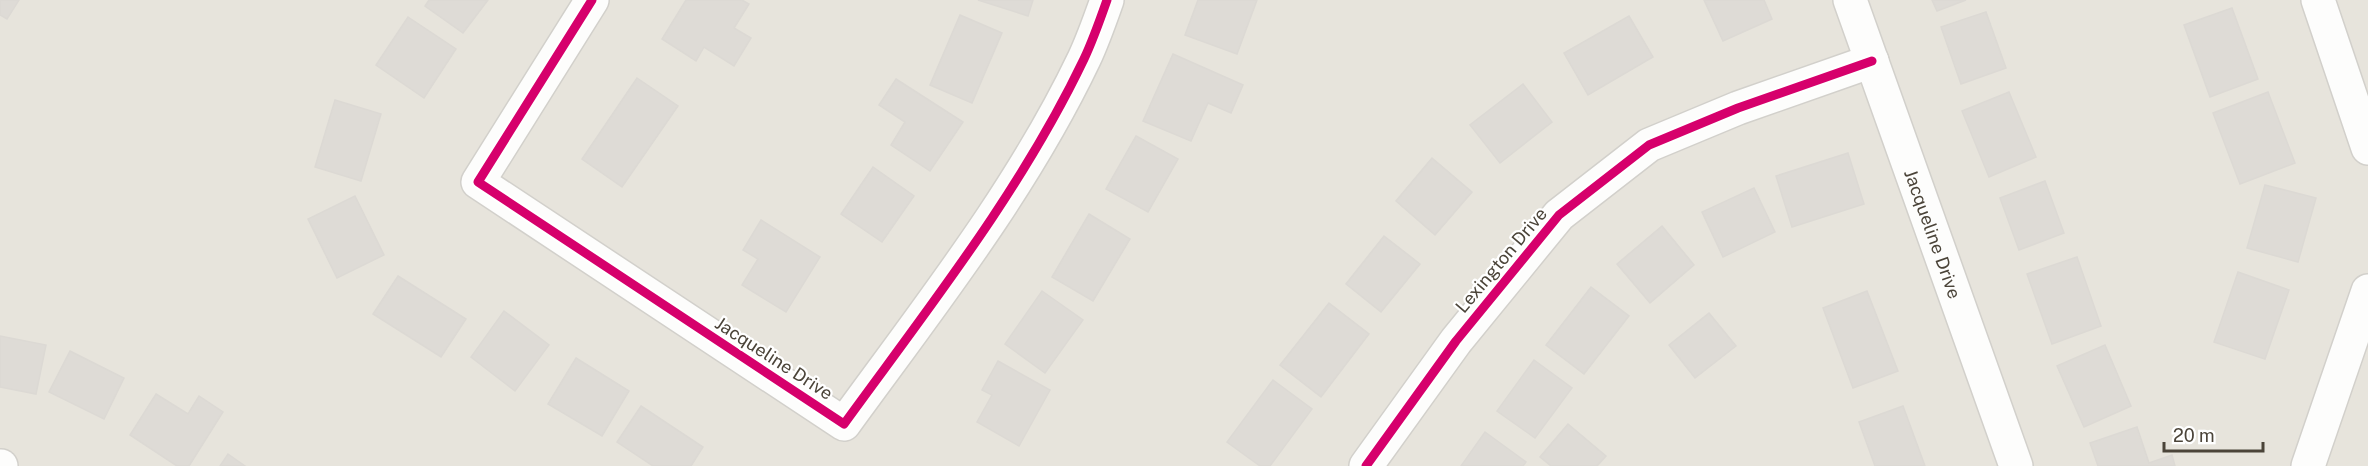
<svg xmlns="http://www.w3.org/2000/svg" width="2368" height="466" viewBox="0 0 2368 466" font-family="'Public Sans',sans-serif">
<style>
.residential{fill:#e7e4dc}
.building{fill:#dedbd6;stroke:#dcd9d4;stroke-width:1.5}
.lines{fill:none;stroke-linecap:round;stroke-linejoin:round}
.minor-casing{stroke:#d2d0cb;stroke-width:36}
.minor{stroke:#fdfdfc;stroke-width:33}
.cycleway-casing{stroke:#fff;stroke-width:13}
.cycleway{stroke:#d6006c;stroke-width:9}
.labels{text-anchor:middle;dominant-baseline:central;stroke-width:4.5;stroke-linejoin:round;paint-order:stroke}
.street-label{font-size:18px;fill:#4b4439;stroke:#fff}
</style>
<rect width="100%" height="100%" fill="#f4f2ee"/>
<rect class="residential" x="0" y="0" width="2368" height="466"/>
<g class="building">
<path d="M 0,0 L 19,0 L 7,19 L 0,15 Z"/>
<path d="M 429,0 L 488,0 L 463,33 L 425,6 Z"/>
<path d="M 686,0 L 742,0 L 749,4 L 734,28 L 751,38 L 734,66 L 704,47 L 696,61 L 662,39 Z"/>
<path d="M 978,0 L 1033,0 L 1028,16 Z"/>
<path d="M 1198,0 L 1257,0 L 1237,54 L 1185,35 Z"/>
<path d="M 1704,0 L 1764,0 L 1772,19 L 1723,41 Z"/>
<path d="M 1932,0 L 1966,0 L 1937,11 Z"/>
<path d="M 2232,8 L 2258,79 L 2210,97 L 2184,25 Z"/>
<path d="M 1986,12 L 2006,68 L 1961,84 L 1941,27 Z"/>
<path d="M 960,15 L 1002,33 L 972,103 L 930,85 Z"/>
<path d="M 1629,16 L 1653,57 L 1588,95 L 1564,53 Z"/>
<path d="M 408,17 L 456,49 L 424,98 L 376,65 Z"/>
<path d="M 1173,54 L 1243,85 L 1231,113 L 1208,103 L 1191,141 L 1143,121 Z"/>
<path d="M 637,78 L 678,106 L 622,187 L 582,159 Z"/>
<path d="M 896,79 L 963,122 L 930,171 L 891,145 L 905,122 L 879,105 Z"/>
<path d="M 1523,84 L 1552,122 L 1500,163 L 1470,125 Z"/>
<path d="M 2009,92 L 2036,157 L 1989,177 L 1962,111 Z"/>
<path d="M 2268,92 L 2295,163 L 2240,184 L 2213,113 Z"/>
<path d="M 335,100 L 381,114 L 361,181 L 315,167 Z"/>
<path d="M 1136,136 L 1178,159 L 1148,212 L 1106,189 Z"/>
<path d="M 1848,153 L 1864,204 L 1792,227 L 1776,176 Z"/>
<path d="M 1432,158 L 1472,192 L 1435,235 L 1396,201 Z"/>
<path d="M 873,167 L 914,196 L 882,242 L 841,214 Z"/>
<path d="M 2045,181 L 2064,233 L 2019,250 L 2000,198 Z"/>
<path d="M 2265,185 L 2316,198 L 2298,262 L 2247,248 Z"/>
<path d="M 1754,188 L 1775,232 L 1723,257 L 1702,212 Z"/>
<path d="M 355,196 L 384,255 L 337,278 L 308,219 Z"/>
<path d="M 1089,214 L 1130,239 L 1093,301 L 1052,277 Z"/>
<path d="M 761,220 L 820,257 L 786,312 L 742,285 L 758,259 L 743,250 Z"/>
<path d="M 1662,226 L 1694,265 L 1650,303 L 1617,264 Z"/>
<path d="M 1384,236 L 1420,264 L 1381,312 L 1346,284 Z"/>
<path d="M 2077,257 L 2101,326 L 2052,344 L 2027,274 Z"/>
<path d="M 2238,272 L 2289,290 L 2265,359 L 2214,342 Z"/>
<path d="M 398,276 L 466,319 L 441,357 L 373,314 Z"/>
<path d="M 1591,287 L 1629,316 L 1584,374 L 1546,345 Z"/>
<path d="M 1042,291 L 1083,320 L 1045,373 L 1005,344 Z"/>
<path d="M 1867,291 L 1898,371 L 1853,388 L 1823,308 Z"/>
<path d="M 1329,303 L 1369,334 L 1321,397 L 1280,365 Z"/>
<path d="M 504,311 L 549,345 L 515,391 L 471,357 Z"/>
<path d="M 1709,313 L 1736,346 L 1695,378 L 1669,345 Z"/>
<path d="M 0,336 L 46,345 L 36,394 L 0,387 Z"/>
<path d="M 2105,345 L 2131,406 L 2084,427 L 2057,366 Z"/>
<path d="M 70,351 L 124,378 L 104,419 L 49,392 Z"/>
<path d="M 576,358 L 629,391 L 602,436 L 548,404 Z"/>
<path d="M 1534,360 L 1572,388 L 1535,438 L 1497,411 Z"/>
<path d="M 998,361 L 1050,390 L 1019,446 L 977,422 L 992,395 L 982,390 Z"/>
<path d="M 1273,380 L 1312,409 L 1270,466 L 1260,466 L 1227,442 Z"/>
<path d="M 156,394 L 188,414 L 199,396 L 223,412 L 189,466 L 177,466 L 130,435 Z"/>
<path d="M 641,406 L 703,447 L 691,466 L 653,466 L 617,442 Z"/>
<path d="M 1903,406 L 1925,466 L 1875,466 L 1859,422 Z"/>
<path d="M 1568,424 L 1606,456 L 1597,466 L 1551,466 L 1540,457 Z"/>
<path d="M 2137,427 L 2149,463 L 2172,455 L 2175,466 L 2098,466 L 2090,443 Z"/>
<path d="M 1485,432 L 1526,462 L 1523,466 L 1461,466 Z"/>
<path d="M 228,454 L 245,466 L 220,466 Z"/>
</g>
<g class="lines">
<defs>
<g id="minor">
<path d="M 592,0 L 478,182 L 844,424 C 929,307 1021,191 1084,59 C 1093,40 1100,20 1107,0"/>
<path id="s1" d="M 1850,0 L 2016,466"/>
<path d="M 2318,0 L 2368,148"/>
<path d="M 0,466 L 1,466"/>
<path d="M 1366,466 L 1456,341 L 1559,215 L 1649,145 L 1738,108 L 1872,61"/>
<path d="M 2308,466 L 2368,291"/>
</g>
</defs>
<use href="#minor" class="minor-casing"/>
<use href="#minor" class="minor"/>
<defs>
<g id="cycleway">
<path d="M 592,0 L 478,182 L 844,424 C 929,307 1021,191 1084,59 C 1093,40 1100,20 1107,0"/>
<path d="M 1366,466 L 1456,341 L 1559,215 L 1649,145 L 1738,108 L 1872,61"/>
</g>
</defs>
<use href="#cycleway" class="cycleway-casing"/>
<use href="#cycleway" class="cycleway"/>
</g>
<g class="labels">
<g class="street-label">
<text stroke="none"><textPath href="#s1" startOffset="248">Jacqueline Drive</textPath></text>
<text transform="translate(1501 260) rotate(-50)">Lexington Drive</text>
<text transform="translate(774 358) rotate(33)">Jacqueline Drive</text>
</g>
</g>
<path d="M2164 442v9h99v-9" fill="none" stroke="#4b4439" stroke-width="3"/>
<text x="2173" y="442" font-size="18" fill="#4b4439" stroke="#ffffff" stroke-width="4.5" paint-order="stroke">20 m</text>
</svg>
